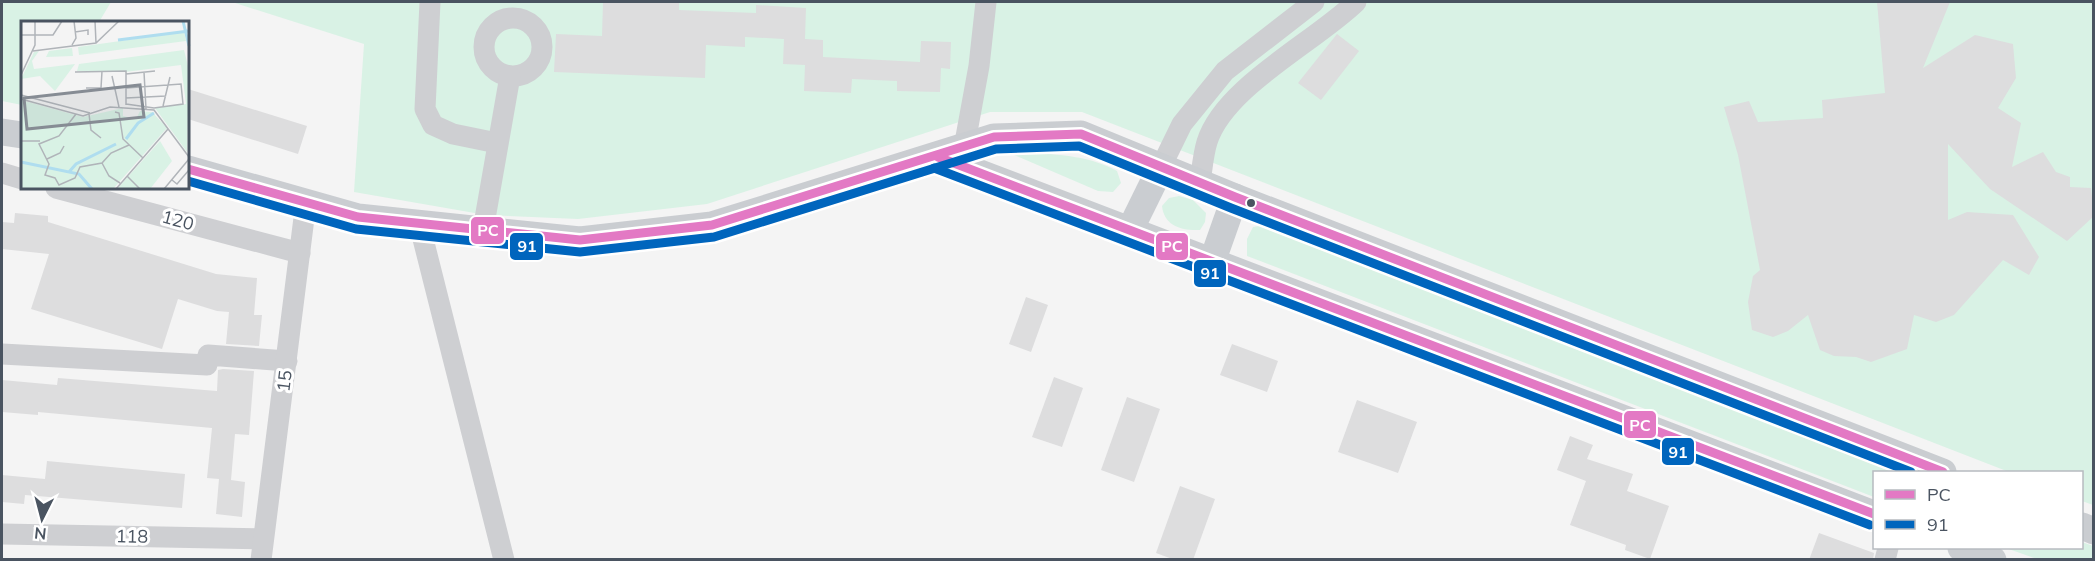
<svg xmlns="http://www.w3.org/2000/svg" width="2095" height="561" viewBox="0 0 2095 561" font-family="Mulish,sans-serif">
<style>
.green{fill:#d9f2e5}
.building{fill:#ddddde}
.lines{fill:none;stroke-linecap:round;stroke-linejoin:round}
.minor{stroke:#cecfd2;stroke-width:21}
.major{stroke:#cacdd1;stroke-width:27}
.bus-1-casing{stroke:#fff;stroke-width:14}
.bus-2-casing{stroke:#fff;stroke-width:14}
.bus-1{stroke:#e379c4;stroke-width:9}
.bus-2{stroke:#0065bd;stroke-width:9}
.bus-dot{fill:#4a5461;stroke:#fff;stroke-width:2}
.labels{text-anchor:middle;dominant-baseline:central;stroke-width:6;stroke-linejoin:round;paint-order:stroke}
.street-label{font-size:18px;fill:#4a5461;stroke:#fff}
.inset-river{fill:none;stroke:#afddef;stroke-width:3}
.inset-road{fill:none;stroke:#b0b4b9;stroke-width:1.5}
.view{fill:#868c94;fill-opacity:0.15;stroke:#868c94;stroke-width:3}
.inset-edge{fill:none;stroke:#4a5461;stroke-width:3}
.line-badge{stroke:#fff;stroke-width:2}
.badge-label{font-size:16px;text-anchor:middle;font-weight:bold;fill:#fff}
</style>
<rect width="100%" height="100%" fill="#f4f4f4"/>
<g class="green">
<path d="M 2,2 L 111,2 L 99,22 L 22,22 L 22,105 L 2,101 Z"/>
<path d="M 232,2 L 2093,2 L 2093,505 L 2082,501 L 2082,472 L 2009,472 L 1082,112 L 990,112 L 707,204 L 578,219 L 486,215 L 354,192 L 364,44 Z"/>
<path d="M 1032,153 C 1062,155 1090,156 1117,171 L 1121,183 L 1113,192 L 1098,191 L 1014,155 Z"/>
<path d="M 1179,196 L 1193,200 L 1206,213 L 1205,222 L 1200,230 C 1182,231 1164,226 1162,206 L 1169,198 Z"/>
<path d="M 1271,224 L 1904,472 L 1874,472 L 1874,497 L 1247,256 L 1247,239 L 1253,227 Z"/>
<path d="M 2082,542 L 2093,546 L 2093,559 L 2037,559 L 2006,548 L 2082,548 Z"/>
</g>
<g class="building">
<path d="M 603,2 L 679,2 L 679,10 L 756,13 L 756,5 L 806,8 L 805,39 L 823,40 L 823,57 L 920,62 L 921,41 L 951,42 L 950,69 L 941,68 L 940,92 L 897,91 L 897,81 L 852,79 L 851,93 L 804,91 L 805,65 L 783,64 L 784,39 L 745,37 L 745,47 L 706,45 L 705,78 L 554,72 L 556,34 L 602,36 Z"/>
<path d="M 1877,2 L 1950,2 L 1923,68 L 1975,35 L 2013,44 L 2016,78 L 1998,108 L 2021,123 L 2012,167 L 2043,152 L 2056,172 L 2070,177 L 2070,187 L 2091,188 L 2094,216 L 2067,241 L 1990,189 L 1948,144 L 1948,220 L 1967,212 L 2013,215 L 2039,257 L 2029,275 L 2003,260 L 1954,315 L 1936,322 L 1914,315 L 1907,349 L 1871,362 L 1856,357 L 1834,356 L 1820,350 L 1808,315 L 1788,331 L 1773,337 L 1752,330 L 1748,302 L 1753,276 L 1760,270 L 1738,155 L 1724,107 L 1749,101 L 1758,122 L 1823,118 L 1822,100 L 1885,93 Z"/>
<path d="M 1337,34 L 1359,51 L 1321,100 L 1298,83 Z"/>
<path d="M 188,89 L 307,126 L 298,154 L 188,119 Z"/>
<path d="M 15,213 L 48,216 L 48,222 L 216,274 L 257,278 L 254,315 L 262,315 L 259,346 L 226,344 L 229,312 L 217,311 L 178,299 L 162,349 L 31,309 L 49,254 L 2,249 L 2,222 L 14,223 Z"/>
<path d="M 1026,297 L 1048,305 L 1031,352 L 1009,344 Z"/>
<path d="M 1232,344 L 1278,361 L 1267,392 L 1220,375 Z"/>
<path d="M 223,369 L 254,371 L 249,435 L 235,434 L 231,480 L 245,482 L 242,517 L 216,514 L 219,479 L 207,478 L 212,428 L 38,412 L 38,415 L 2,412 L 2,380 L 57,385 L 58,378 L 217,391 L 218,370 Z"/>
<path d="M 1054,377 L 1083,388 L 1062,447 L 1032,437 Z"/>
<path d="M 1127,397 L 1160,409 L 1134,482 L 1101,470 Z"/>
<path d="M 1357,400 L 1417,422 L 1398,473 L 1338,452 Z"/>
<path d="M 1570,436 L 1593,445 L 1587,459 L 1633,474 L 1627,491 L 1669,506 L 1650,559 L 1625,550 L 1626,545 L 1570,525 L 1586,481 L 1557,470 Z"/>
<path d="M 47,461 L 185,474 L 182,508 L 25,495 L 24,504 L 2,502 L 2,475 L 45,479 Z"/>
<path d="M 1180,486 L 1215,499 L 1193,560 L 1175,560 L 1156,553 Z"/>
<path d="M 1819,533 L 1874,553 L 1873,560 L 1809,560 Z"/>
</g>
<g class="lines">
<g class="minor">
<path d="M 430,2 L 425,109 L 433,125 L 453,134 L 497,143"/>
<circle cx="513" cy="47" r="29"/>
<path d="M 964,148 L 979,66 L 986,2"/>
<path d="M 1161,167 L 1182,124 L 1225,71 L 1314,2"/>
<path d="M 2,173 L 22,179"/>
<path d="M 1200,183 C 1202,170 1203,155 1207,142 C 1224,87 1315,42 1356,2"/>
<path d="M 56,188 L 300,253"/>
<path d="M 419,223 L 504,560"/>
<path d="M 483,230 L 510,76"/>
<path d="M 2,354 L 207,365 L 208,355 L 287,361"/>
<path d="M 2,534 L 263,539"/>
<path d="M 261,560 L 306,202"/>
<path d="M 1885,560 L 1888,548"/>
</g>
<g class="major">
<path d="M 2,132 L 22,135"/>
<path d="M 938,157 L 1874,514"/>
<path d="M 188,169 L 358,217 L 580,240 L 712,225 L 994,137 L 1081,134 L 1235,197 L 1943,472"/>
<path d="M 1130,230 L 1161,167"/>
<path d="M 1212,262 L 1235,197"/>
<path d="M 2082,526 L 2094,531"/>
<path d="M 1961,548 L 1993,560"/>
</g>
<defs>
<g id="bus-1">
<path d="M 938,157 L 1874,514"/>
<path d="M 188,169 L 358,217 L 580,240 L 712,225 L 994,137 L 1081,134 L 1235,197 L 1943,472"/>
</g>
<g id="bus-2">
<path d="M 934,168 L 1870,525"/>
<path d="M 188,181 L 356,229 L 580,252 L 714,237 L 996,149 L 1079,146 L 1231,208 L 1911,472"/>
</g>
</defs>
<use href="#bus-1" class="bus-1-casing"/>
<use href="#bus-2" class="bus-2-casing"/>
<use href="#bus-1" class="bus-1"/>
<use href="#bus-2" class="bus-2"/>
</g>
<circle class="bus-dot" cx="1251" cy="203" r="5"/>
<g class="labels">
<g class="street-label">
<text transform="translate(178 220) rotate(15)">120</text>
<text transform="translate(284 381) rotate(-83)">15</text>
<text transform="translate(132 536) rotate(1)">118</text>
</g>
</g>
<g transform="translate(21 21)">
<rect width="168" height="168" fill="#f4f4f4"/>
<path d="M 163,11 L 165,20 L 58,34 L 57,26 ZM 51,27 L 52,35 L 25,36 L 28,30 ZM 163,29 L 168,49 L 166,131 L 134,87 L 165,83 L 160,44 L 104,51 L 56,50 L 58,43 ZM 18,30 L 11,40 L 13,48 L 54,43 L 34,70 L 19,55 L 0,58 L 13,31 ZM 0,79 L 62,96 L 102,87 L 102,95 L 115,98 L 119,90 L 131,91 L 146,107 L 92,168 L 0,168 ZM 139,120 L 151,140 L 129,168 L 96,168 Z" fill="#d9f2e5"/>
<path class="inset-river" d="M 162,0 L 168,25M 97,19 L 168,10M 105,118 L 117,102 L 133,92M 0,141 L 58,153 L 71,168M 48,151 L 55,143 L 95,123"/>
<path class="inset-road" d="M 74,0 L 75,22M 54,11 L 67,9 L 67,14M 0,14 L 32,14 L 41,0M 51,24 L 55,17 L 53,0M 12,30 L 75,22 L 98,0M 54,51 L 105,50 L 105,84M 123,51 L 125,88M 105,53 L 134,50M 0,54 L 14,24 L 14,0M 91,55 L 98,86M 65,67 L 80,67 L 81,50M 0,74 L 69,92M 105,77 L 145,75M 0,78 L 62,95 L 89,86 L 133,89 L 168,136M 105,83 L 133,87 L 162,83 L 160,63 L 105,67M 142,85 L 149,56M 94,91 L 98,92 L 102,118 L 122,137M 55,93 L 38,115 L 18,123 L 28,143 L 24,154 L 34,157 L 38,164 L 54,157 L 59,146 L 81,142 L 90,132 L 108,124M 68,93 L 70,109 L 80,117M 0,120 L 19,120M 26,138 L 39,132 L 43,125M 81,142 L 88,155 L 99,162M 106,155 L 119,168M 151,159 L 156,163 L 168,149M 95,168 L 147,108M 143,168 L 168,138"/>
<path class="view" d="M 119,64 L 123,96 L 6,108 L 3,77 Z"/>
<rect width="168" height="168" class="inset-edge"/>
</g>
<g class="line-badge">
<rect x="470" y="216" width="35" height="29" rx="6" fill="#e379c4"/>
<rect x="1155" y="232" width="34" height="29" rx="6" fill="#e379c4"/>
<rect x="509" y="232" width="35" height="29" rx="6" fill="#0065bd"/>
<rect x="1193" y="259" width="34" height="29" rx="6" fill="#0065bd"/>
<rect x="1623" y="410" width="34" height="29" rx="6" fill="#e379c4"/>
<rect x="1661" y="437" width="34" height="29" rx="6" fill="#0065bd"/>
</g>
<g class="badge-label">
<text x="488" y="236">PC</text>
<text x="1172" y="252">PC</text>
<text x="527" y="252">91</text>
<text x="1210" y="279">91</text>
<text x="1640" y="431">PC</text>
<text x="1678" y="458">91</text>
</g>
<rect width="2095" height="561" fill="none" stroke="#4a5461" stroke-width="6"/>
<rect x="1873" y="471" width="210" height="78" fill="#ffffff" stroke="#b7bbc0" stroke-width="1.5"/>
<rect x="1885" y="490" width="30" height="9" fill="#e379c4" stroke="#b7bbc0" stroke-width="1.5"/>
<text x="1927" y="501" font-size="18" fill="#4a5461">PC</text>
<rect x="1885" y="520" width="30" height="9" fill="#0065bd" stroke="#b7bbc0" stroke-width="1.5"/>
<text x="1927" y="531" font-size="18" fill="#4a5461">91</text>
<g transform="translate(42 519) rotate(186)" stroke="#ffffff" stroke-width="4.5" paint-order="stroke">
<path d="M0-4.5L10 22L0 15L-10 22Z" fill="#4a5461"/>
<text y="-9" font-size="16" font-weight="bold" text-anchor="middle" fill="#4a5461">N</text>
</g>
</svg>
